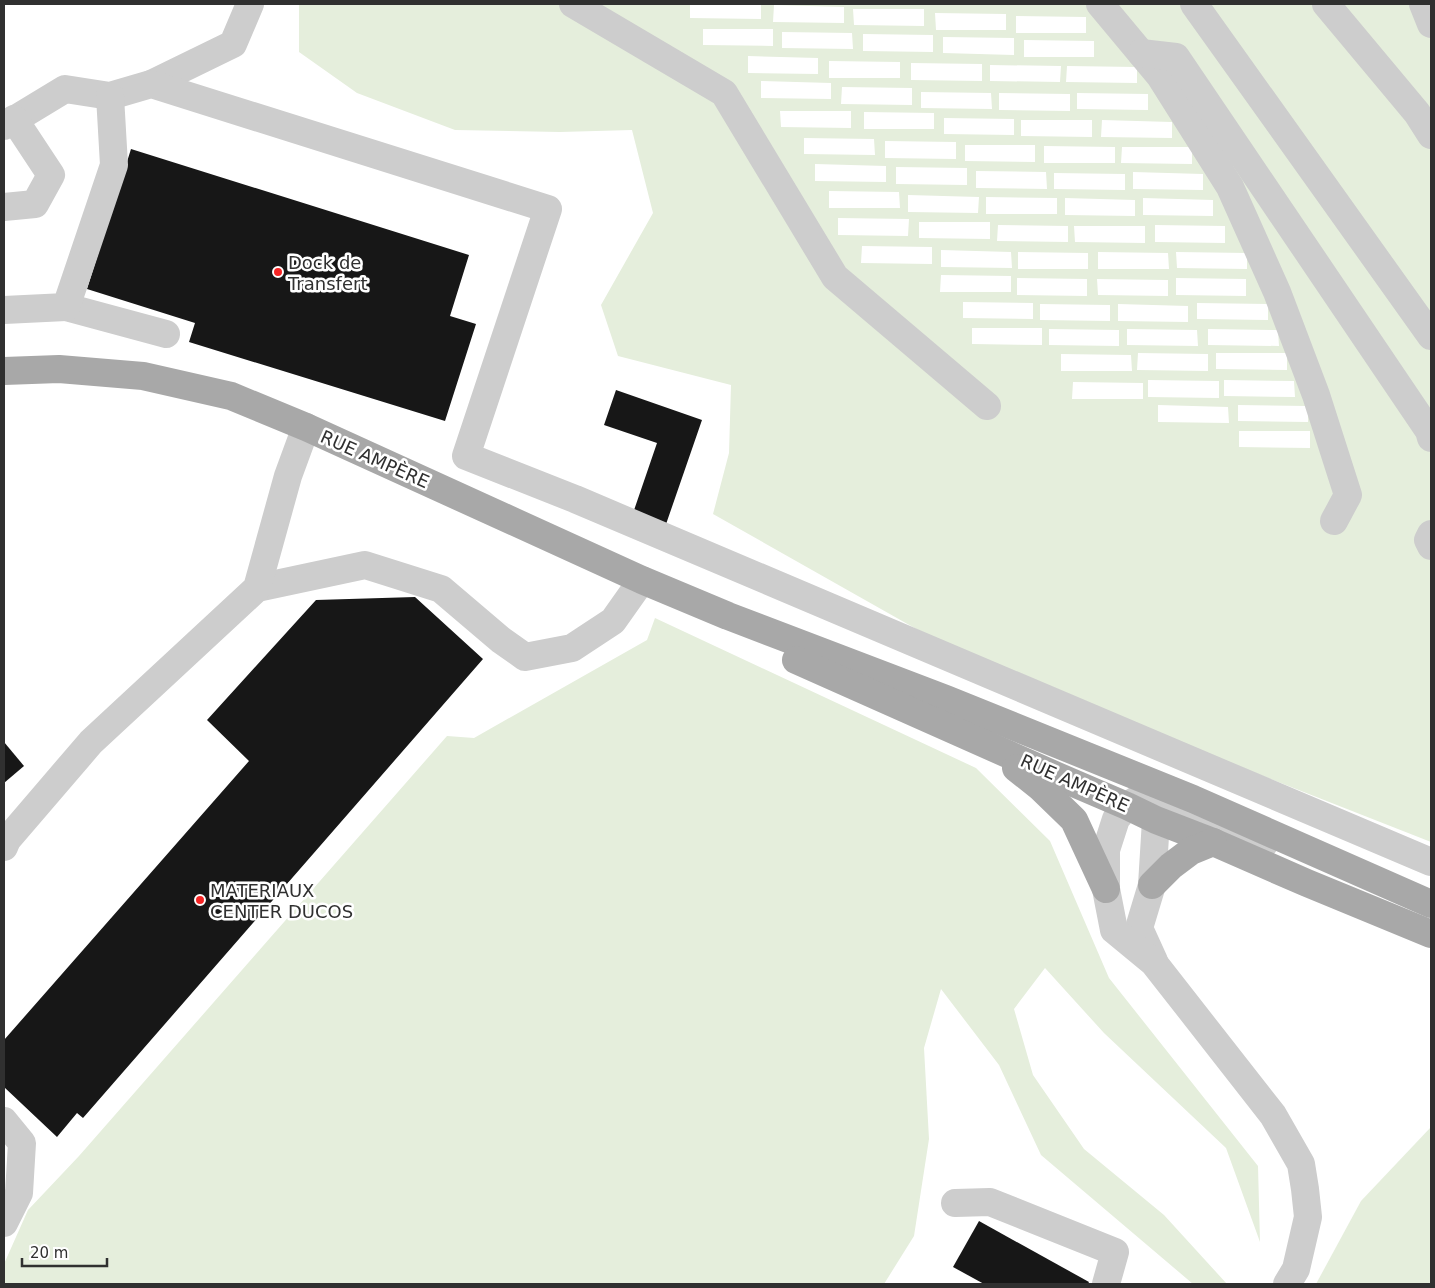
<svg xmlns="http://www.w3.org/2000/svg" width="1435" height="1288" viewBox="0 0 1435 1288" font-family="'DejaVu Sans',sans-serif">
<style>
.green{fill:#e5eedc;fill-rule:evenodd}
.building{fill:#171717}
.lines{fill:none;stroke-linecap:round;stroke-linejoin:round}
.minor{stroke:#cdcdcd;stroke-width:28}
.major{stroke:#a8a8a8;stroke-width:28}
.poi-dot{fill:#f52424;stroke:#fff;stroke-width:2}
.labels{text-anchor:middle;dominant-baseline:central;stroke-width:5;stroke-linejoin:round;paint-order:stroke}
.poi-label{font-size:18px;fill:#303030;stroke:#fff;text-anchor:start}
.street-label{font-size:18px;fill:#303030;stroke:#fff}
</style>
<rect width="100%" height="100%" fill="#fff"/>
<g class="green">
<path d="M 299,4 L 690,4 L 690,18 L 761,19 L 761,4 L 1431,4 L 1431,842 L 980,665 L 713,514 L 729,453 L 731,385 L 618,356 L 601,305 L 653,213 L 632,130 L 560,132 L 455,130 L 357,93 L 299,52 ZM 774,5 L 844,7 L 844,23 L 773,22 ZM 853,9 L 924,9 L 924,26 L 854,25 ZM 935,13 L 1006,14 L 1006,30 L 936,30 ZM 1016,16 L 1086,17 L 1086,33 L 1016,33 ZM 703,29 L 773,29 L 773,46 L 703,45 ZM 782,32 L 852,33 L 853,49 L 782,48 ZM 863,34 L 933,35 L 933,52 L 863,51 ZM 943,37 L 1014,38 L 1014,55 L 943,53 ZM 1024,40 L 1094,41 L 1094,57 L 1024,57 ZM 748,56 L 818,58 L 818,74 L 748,73 ZM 829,61 L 900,62 L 900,78 L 829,78 ZM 911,63 L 982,64 L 982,81 L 911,80 ZM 990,65 L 1061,66 L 1060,82 L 990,81 ZM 1067,66 L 1137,67 L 1137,83 L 1066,82 ZM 761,81 L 831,83 L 831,99 L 761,98 ZM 842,87 L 912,88 L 912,105 L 841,104 ZM 921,92 L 991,93 L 992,109 L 921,108 ZM 999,93 L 1070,94 L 1070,111 L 999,110 ZM 1077,93 L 1148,94 L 1148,110 L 1077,109 ZM 780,111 L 851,111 L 851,128 L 781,127 ZM 864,112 L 934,113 L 934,129 L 864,129 ZM 944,118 L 1014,119 L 1014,135 L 944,134 ZM 1021,120 L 1092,120 L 1092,137 L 1021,136 ZM 1102,120 L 1172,122 L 1172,138 L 1101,137 ZM 804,138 L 874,139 L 875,155 L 804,154 ZM 885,141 L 956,142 L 956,159 L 885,158 ZM 965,145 L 1035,145 L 1035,162 L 965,161 ZM 1044,146 L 1115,147 L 1115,163 L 1044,163 ZM 1122,147 L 1192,147 L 1192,164 L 1121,163 ZM 815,164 L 886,166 L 886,182 L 815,181 ZM 896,167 L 967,168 L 967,185 L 896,184 ZM 976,171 L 1046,172 L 1047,189 L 976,188 ZM 1133,172 L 1203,174 L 1203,190 L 1133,189 ZM 1054,173 L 1125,174 L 1125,190 L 1054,189 ZM 829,191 L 899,192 L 900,208 L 829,208 ZM 908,195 L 979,197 L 978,213 L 908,212 ZM 986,197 L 1057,198 L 1057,214 L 986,214 ZM 1065,198 L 1135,200 L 1135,216 L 1065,215 ZM 1143,198 L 1213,200 L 1213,216 L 1143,215 ZM 838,218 L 909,219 L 908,236 L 838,235 ZM 919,222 L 990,222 L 990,239 L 919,238 ZM 998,225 L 1068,226 L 1068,242 L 997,241 ZM 1155,225 L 1225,226 L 1225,243 L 1155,242 ZM 1074,226 L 1145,226 L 1145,243 L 1075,242 ZM 862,246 L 932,247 L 932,264 L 861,263 ZM 941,250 L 1011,252 L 1012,268 L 941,267 ZM 1018,252 L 1088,253 L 1088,269 L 1018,269 ZM 1098,252 L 1168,253 L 1169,269 L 1098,269 ZM 1176,252 L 1247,253 L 1247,269 L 1177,268 ZM 941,275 L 1011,276 L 1011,292 L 940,292 ZM 1017,278 L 1087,279 L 1087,296 L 1017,295 ZM 1176,278 L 1246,279 L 1246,296 L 1176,295 ZM 1097,279 L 1168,280 L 1168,296 L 1098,295 ZM 963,302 L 1033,303 L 1033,319 L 963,318 ZM 1197,303 L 1268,304 L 1268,320 L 1197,319 ZM 1040,304 L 1110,305 L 1110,321 L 1040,320 ZM 1118,304 L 1188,306 L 1188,322 L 1118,321 ZM 972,328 L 1042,328 L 1042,345 L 972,344 ZM 1049,329 L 1119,330 L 1119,346 L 1049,345 ZM 1127,329 L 1197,330 L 1198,346 L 1127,345 ZM 1208,329 L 1278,330 L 1279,346 L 1208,345 ZM 1138,353 L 1208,354 L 1208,371 L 1137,370 ZM 1216,353 L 1287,353 L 1287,370 L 1216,369 ZM 1061,354 L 1131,355 L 1132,371 L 1061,371 ZM 1148,380 L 1219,381 L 1219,398 L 1148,397 ZM 1224,380 L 1294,381 L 1295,397 L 1224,396 ZM 1073,382 L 1143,383 L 1143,399 L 1072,399 ZM 1158,405 L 1228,407 L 1229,423 L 1158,422 ZM 1238,405 L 1308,406 L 1308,422 L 1238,421 ZM 1239,431 L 1310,431 L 1310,448 L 1239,447 Z"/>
<path d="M 655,618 L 976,768 L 1050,841 L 1109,978 L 1258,1166 L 1260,1242 L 1226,1148 L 1104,1033 L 1045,968 L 1014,1009 L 1033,1075 L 1084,1149 L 1164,1215 L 1227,1284 L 1193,1284 L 1041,1155 L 999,1065 L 941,989 L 924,1048 L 929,1139 L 914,1236 L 884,1284 L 4,1284 L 4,1264 L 28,1210 L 79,1156 L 447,736 L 474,738 L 647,640 Z"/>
<path d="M 1431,1127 L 1431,1284 L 1316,1284 L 1361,1201 Z"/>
</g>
<g class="building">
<path d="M 131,149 L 469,255 L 450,316 L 476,324 L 445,421 L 189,342 L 195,323 L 87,289 Z"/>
<path d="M 616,390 L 702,420 L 664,530 L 631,519 L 657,443 L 604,425 Z"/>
<path d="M 415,597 L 483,659 L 83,1118 L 77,1113 L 57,1137 L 4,1087 L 4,1040 L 249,761 L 207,720 L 316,600 Z"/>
<path d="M 4,742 L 24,766 L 4,783 Z"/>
<path d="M 979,1221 L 1089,1282 L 1088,1284 L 984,1284 L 953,1267 Z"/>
</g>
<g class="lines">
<g class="minor">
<path d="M 573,4 L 724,93 L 835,277 L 987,406"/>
<path d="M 1100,4 L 1160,76 L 1230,187 L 1277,292 L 1316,395 L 1348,495 L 1334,521"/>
<path d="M 1194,4 L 1431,336"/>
<path d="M 1326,4 L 1417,113 L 1431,135"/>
<path d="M 1423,4 L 1431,24"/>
<path d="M 1141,53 L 1176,57 L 1429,431 L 1431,438"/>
<path d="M 151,84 L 233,44 L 250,4"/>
<path d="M 4,126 L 65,89 L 110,96 L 151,84 L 548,209 L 466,456 L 575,499 L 1431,862"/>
<path d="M 4,207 L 35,204 L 51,175 L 14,119"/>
<path d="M 66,307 L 166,334"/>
<path d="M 4,310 L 66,307 L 114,165 L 110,96"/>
<path d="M 1431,534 L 1428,540 L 1431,546"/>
<path d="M 257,588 L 365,565 L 441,589 L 501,640 L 525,657 L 572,648 L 613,621 L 642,580"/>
<path d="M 1146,799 L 1152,807 L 1156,820 L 1152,885 L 1139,928 L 1154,961"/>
<path d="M 1264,844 L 1144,795 L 1127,806 L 1116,819 L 1106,850 L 1106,889 L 1114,930 L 1154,963 L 1273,1115 L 1301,1164 L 1305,1189 L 1308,1217 L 1296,1269 L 1287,1284"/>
<path d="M 4,847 L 7,840 L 91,742 L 257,588 L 288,476 L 306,427"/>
<path d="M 4,1121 L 22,1143 L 19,1193 L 4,1223"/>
<path d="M 955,1203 L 990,1202 L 1115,1252 L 1106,1284"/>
</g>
<g class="major">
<path d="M 4,371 L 59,369 L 143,376 L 231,396 L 306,427 L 642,580 L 728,616 L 946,699 L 1193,799 L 1431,904"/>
<path d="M 796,660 L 1057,776 L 1127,806 L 1156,820 L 1213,842 L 1307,883 L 1431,934"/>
<path d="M 1016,768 L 1040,787 L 1074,820 L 1106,889"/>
<path d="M 1152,885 L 1171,866 L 1191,851 L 1213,842"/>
</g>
</g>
<g class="poi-dot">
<circle cx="278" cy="272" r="5"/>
<circle cx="200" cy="900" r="5"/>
</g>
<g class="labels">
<g class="poi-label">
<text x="288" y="262">Dock de<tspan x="288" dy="21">Transfert</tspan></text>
<text x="210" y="890">MATERIAUX<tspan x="210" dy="21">CENTER DUCOS</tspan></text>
</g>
<g class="street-label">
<text transform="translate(375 459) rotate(24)">RUE AMPÈRE</text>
<text transform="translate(1075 783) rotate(24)">RUE AMPÈRE</text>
</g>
</g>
<rect width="1435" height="1288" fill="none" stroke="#303030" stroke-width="10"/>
<path d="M22 1258v8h85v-8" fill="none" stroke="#303030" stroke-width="2.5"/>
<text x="30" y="1258" font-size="15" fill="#303030" stroke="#ffffff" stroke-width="4" paint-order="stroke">20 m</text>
</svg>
